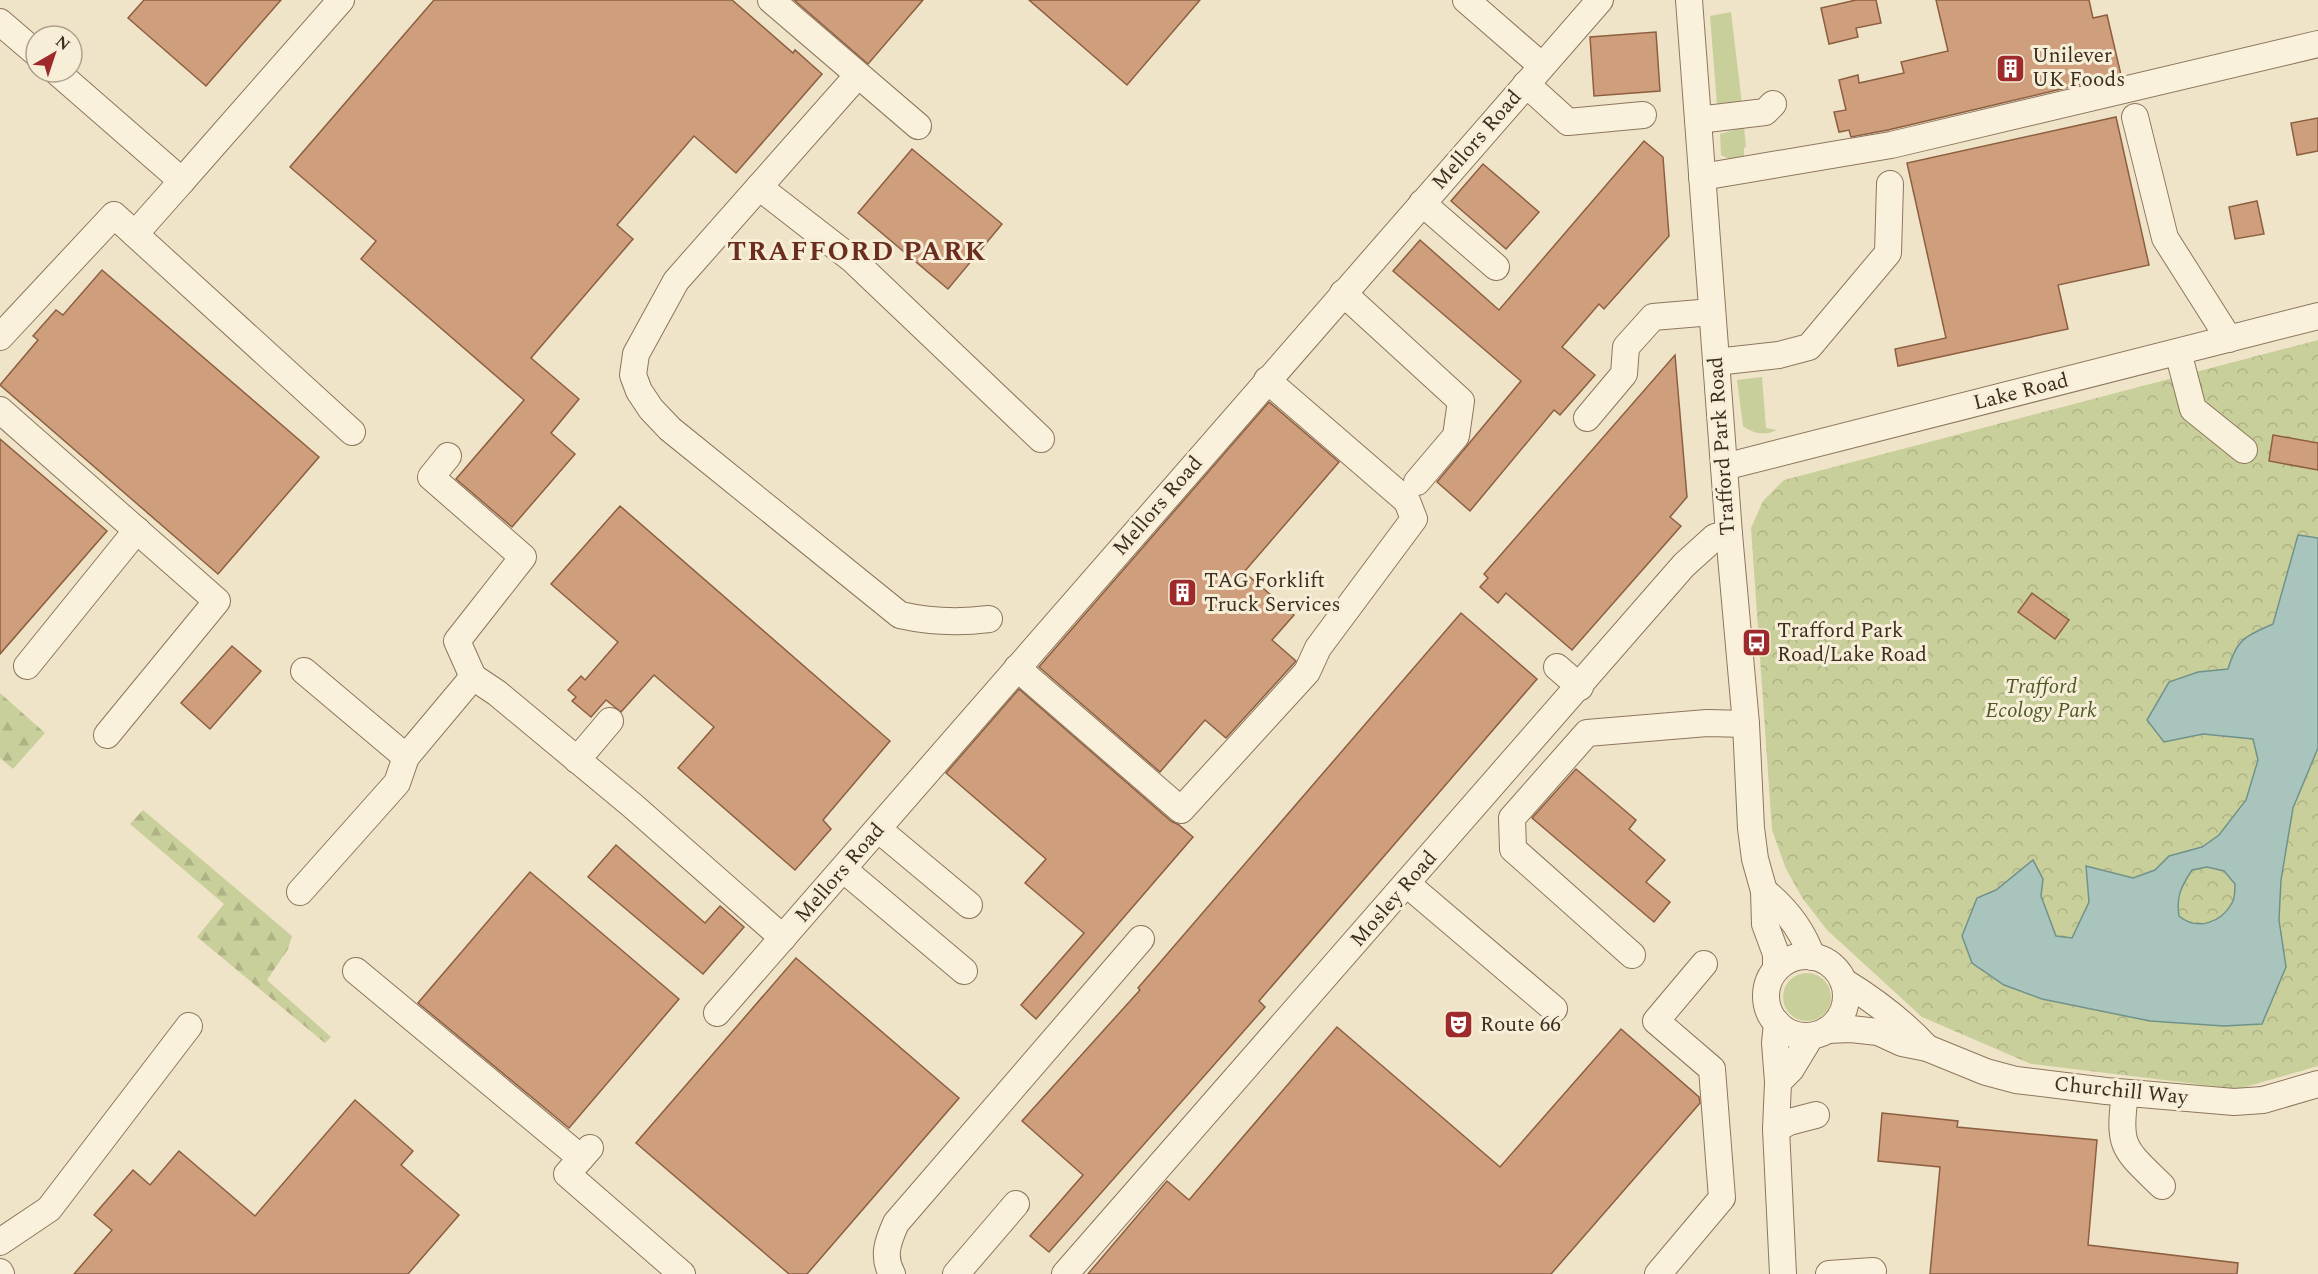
<svg xmlns="http://www.w3.org/2000/svg" width="2318" height="1274" viewBox="0 0 2318 1274" font-family="Spectral,serif">
<style>
.green{fill:#c9cf9b}
.forest{fill:url(#forest-firs)}
.park{fill:url(#park-crowns)}
.water{fill:#a9c4bc;stroke:#6f938a;stroke-width:1.5;fill-rule:evenodd}
.building{fill:#cf9f7d;stroke:#8d5f41;stroke-width:1.5}
.lines{fill:none;stroke-linecap:round;stroke-linejoin:round}
.minor-casing{stroke:#8d765c;stroke-width:28}
.minor{stroke:#faf1dc;stroke-width:26}
.labels{text-anchor:middle;dominant-baseline:central;stroke-width:6;stroke-linejoin:round;paint-order:stroke}
.poi-label{font-size:21px;fill:#3d2e20;stroke:#f7eed8;text-anchor:start}
.street-label{font-size:21px;fill:#3d2e20;stroke:#f7eed8}
.park-label{font-size:21px;font-style:italic;fill:#4d5a26;stroke:#f7eed8}
.district-label{font-size:27px;font-weight:bold;letter-spacing:1.5px;fill:#6b2e1e;stroke:#f7eed8}
</style>
<defs>
<pattern id="forest-firs" width="22" height="20" patternUnits="userSpaceOnUse" patternTransform="scale(1.5)"><rect width="22" height="20" fill="#c9cf9b"/><path d="M5 1l3.5 6h-7zM16 11l3.5 6h-7z" fill="#aeb285"/></pattern>
<pattern id="park-crowns" width="20" height="18" patternUnits="userSpaceOnUse" patternTransform="scale(1.5)"><rect width="20" height="18" fill="#c9cf9b"/><path d="M2 6a3 3 0 1 1 6 0M12 15a3 3 0 1 1 6 0" fill="none" stroke="#aeb285"/></pattern>
</defs>
<rect width="100%" height="100%" fill="#f0e4c8"/>
<g class="green">
<path d="M 1731,12 L 1742,104 L 1717,105 L 1710,16 Z"/>
<path d="M 1744,127 L 1746,147 L 1744,148 L 1744,162 L 1738,163 L 1721,155 L 1720,134 Z"/>
<path d="M 1762,377 L 1766,428 L 1777,430 C 1764,436 1754,434 1743,426 L 1737,380 Z"/>
<circle cx="1807" cy="997" r="24"/>
</g>
<g class="forest">
<path d="M 0,693 L 45,733 L 13,769 L 0,758 Z"/>
<path d="M 143,810 L 292,936 L 288,949 L 267,980 L 331,1037 L 325,1043 L 197,937 L 224,904 L 130,824 Z"/>
</g>
<path class="park" d="M 2318,340 L 2318,1066 L 2238,1089 L 2031,1064 L 1922,1017 L 1827,930 L 1803,899 L 1786,869 L 1772,830 L 1751,528 L 1763,501 L 1784,480 Z"/>
<path class="water" d="M 2298,535 L 2318,538 L 2318,748 L 2293,808 L 2281,880 L 2279,920 L 2286,967 L 2262,1024 L 2224,1026 L 2150,1021 L 2042,999 L 2004,985 L 1972,963 L 1962,936 L 1977,898 L 1996,890 L 2033,860 L 2043,879 L 2041,896 L 2056,936 L 2072,938 L 2089,902 L 2086,866 L 2133,878 L 2155,870 L 2169,856 L 2202,847 L 2219,835 L 2246,800 L 2258,760 L 2253,739 L 2203,734 L 2164,742 L 2147,720 L 2169,682 L 2198,672 L 2228,669 C 2237,638 2246,636 2273,624 ZM 2207,867 L 2224,871 L 2235,884 C 2235,890 2235,898 2232,903 C 2221,923 2197,931 2179,916 C 2176,896 2181,887 2192,870 Z"/>
<g class="building">
<path d="M 144,0 L 281,0 L 206,86 L 128,18 Z"/>
<path d="M 434,0 L 732,0 L 793,53 L 795,50 L 822,74 L 736,173 L 694,136 L 617,225 L 633,239 L 531,358 L 579,399 L 551,433 L 575,454 L 512,527 L 456,479 L 524,400 L 361,259 L 376,241 L 290,167 Z"/>
<path d="M 794,0 L 923,0 L 868,64 Z"/>
<path d="M 1029,0 L 1200,0 L 1127,85 Z"/>
<path d="M 1856,0 L 1876,0 L 1881,23 L 1856,28 L 1858,37 L 1829,44 L 1821,8 Z"/>
<path d="M 1936,0 L 2089,0 L 2093,18 L 2107,15 L 2121,75 L 1888,130 L 1851,137 L 1849,130 L 1839,132 L 1834,112 L 1846,110 L 1839,80 L 1858,75 L 1859,83 L 1904,73 L 1901,62 L 1948,51 Z"/>
<path d="M 1656,32 L 1660,91 L 1594,96 L 1590,37 Z"/>
<path d="M 2116,117 L 2149,265 L 2058,285 L 2068,329 L 1898,366 L 1895,349 L 1946,338 L 1907,163 Z"/>
<path d="M 2318,118 L 2318,151 L 2297,155 L 2291,123 Z"/>
<path d="M 1644,141 L 1663,157 L 1669,236 L 1604,309 L 1599,304 L 1562,347 L 1595,375 L 1560,415 L 1554,410 L 1470,511 L 1437,482 L 1521,381 L 1393,271 L 1420,240 L 1499,310 Z"/>
<path d="M 912,149 L 1002,224 L 948,289 L 858,213 Z"/>
<path d="M 1483,164 L 1539,212 L 1506,249 L 1451,201 Z"/>
<path d="M 2257,201 L 2264,234 L 2235,239 L 2229,207 Z"/>
<path d="M 102,270 L 319,457 L 218,574 L 0,385 L 38,340 L 33,336 L 56,310 L 63,315 Z"/>
<path d="M 1675,355 L 1687,497 L 1670,517 L 1681,526 L 1572,650 L 1506,593 L 1498,603 L 1480,587 L 1488,578 L 1484,574 Z"/>
<path d="M 1269,402 L 1339,462 L 1244,572 L 1294,615 L 1272,640 L 1296,661 L 1226,738 L 1205,720 L 1160,772 L 1039,667 Z"/>
<path d="M 2273,435 L 2318,443 L 2318,470 L 2269,461 Z"/>
<path d="M 0,439 L 107,531 L 0,654 Z"/>
<path d="M 620,506 L 890,741 L 823,820 L 831,829 L 795,870 L 678,768 L 714,727 L 654,675 L 621,712 L 606,700 L 591,717 L 572,701 L 576,697 L 568,690 L 581,676 L 585,680 L 618,642 L 551,584 Z"/>
<path d="M 2032,593 L 2069,620 L 2055,639 L 2018,612 Z"/>
<path d="M 1461,613 L 1537,679 L 1259,1001 L 1265,1007 L 1049,1252 L 1030,1236 L 1083,1175 L 1022,1121 L 1140,990 L 1138,988 Z"/>
<path d="M 232,646 L 261,671 L 210,729 L 181,703 Z"/>
<path d="M 1019,689 L 1171,821 L 1179,825 L 1193,837 L 1036,1019 L 1021,1005 L 1084,933 L 1025,883 L 1046,859 L 946,773 Z"/>
<path d="M 1576,769 L 1636,820 L 1629,829 L 1665,860 L 1646,882 L 1670,902 L 1654,922 L 1532,818 Z"/>
<path d="M 616,845 L 705,923 L 720,906 L 744,927 L 703,974 L 588,877 Z"/>
<path d="M 530,872 L 679,999 L 569,1128 L 418,1003 Z"/>
<path d="M 796,958 L 959,1098 L 807,1274 L 789,1274 L 636,1143 Z"/>
<path d="M 1337,1027 L 1500,1167 L 1621,1029 L 1699,1097 L 1700,1103 L 1551,1274 L 1088,1274 L 1167,1181 L 1189,1200 Z"/>
<path d="M 355,1100 L 413,1151 L 401,1165 L 459,1215 L 408,1274 L 74,1274 L 112,1230 L 94,1215 L 133,1170 L 150,1185 L 179,1151 L 255,1216 Z"/>
<path d="M 1882,1113 L 1958,1121 L 1957,1127 L 2097,1140 L 2088,1245 L 2238,1263 L 2237,1274 L 1930,1274 L 1940,1167 L 1878,1161 Z"/>
</g>
<g class="lines">
<defs>
<g id="minor">
<path d="M 771,0 L 918,126"/>
<path d="M 1466,0 L 1542,66"/>
<path d="M 1689,0 L 1729,534 L 1746,724 L 1751,828 L 1755,859 L 1764,891 L 1765,924 L 1776,954 L 1776,969"/>
<path d="M 0,22 L 36,53"/>
<path d="M 57,72 L 182,181 L 135,234"/>
<path d="M 858,75 L 676,281 L 636,354 L 633,375 L 639,391 L 651,409 L 670,429 L 900,615 C 931,622 958,623 989,619"/>
<path d="M 1526,84 L 1568,122 L 1643,115"/>
<path d="M 2135,117 L 2165,238 L 2229,339"/>
<path d="M 1698,120 L 1765,112 L 1773,104"/>
<path d="M 1702,177 L 1891,145 L 2318,44"/>
<path d="M 182,181 L 341,0"/>
<path d="M 759,187 L 853,260 L 1041,439"/>
<path d="M 1422,203 L 1496,267"/>
<path d="M 1343,293 L 1461,401 L 1456,436 L 1417,482"/>
<path d="M 0,337 L 114,215 L 352,432"/>
<path d="M 2178,352 L 2193,409 L 2244,450"/>
<path d="M 1716,362 L 1779,355 L 1809,347 L 1888,253 L 1890,184"/>
<path d="M 0,410 L 217,601 L 107,735"/>
<path d="M 1587,418 L 1624,374 L 1626,347 L 1653,317 L 1712,312"/>
<path d="M 448,456 L 431,477 L 523,557 L 457,641 L 473,677"/>
<path d="M 1724,467 L 2318,316"/>
<path d="M 27,666 L 137,530"/>
<path d="M 1557,667 L 1580,687"/>
<path d="M 1017,668 L 1181,810 L 1307,672 L 1318,648 L 1414,519 L 1407,501 L 1267,380"/>
<path d="M 304,671 L 406,757 L 473,677 L 497,693 L 633,806 L 783,938"/>
<path d="M 577,760 L 610,721"/>
<path d="M 878,829 L 969,905"/>
<path d="M 843,869 L 964,971"/>
<path d="M 1407,884 L 1554,1009"/>
<path d="M 1764,891 C 1785,908 1803,931 1812,957"/>
<path d="M 300,892 L 397,783 L 406,757"/>
<path d="M 1632,955 L 1513,849 L 1512,818 L 1587,733 L 1707,723 L 1746,724"/>
<circle cx="1806" cy="996" r="40"/>
<path d="M 356,971 L 581,1158"/>
<path d="M 1843,981 C 1874,1000 1903,1022 1927,1048"/>
<path d="M 717,1013 L 1600,0"/>
<path d="M 1777,1023 L 1775,1043 L 1778,1082 L 1776,1129 L 1783,1274"/>
<path d="M 1827,1030 L 1851,1029 L 1878,1032 L 1902,1043 L 1927,1048 L 1986,1072 L 2016,1080 L 2106,1091 L 2234,1102 L 2263,1100 L 2318,1084"/>
<path d="M 1778,1082 L 1791,1069 L 1811,1036"/>
<path d="M 2125,1093 C 2118,1148 2123,1148 2162,1186"/>
<path d="M 1776,1129 L 1789,1122 L 1816,1115"/>
<path d="M 590,1148 L 567,1174 L 682,1274"/>
<path d="M 0,1242 L 49,1209 L 189,1026"/>
<path d="M 0,1272 L 1,1274"/>
<path d="M 892,1274 C 882,1256 888,1241 896,1223 L 1141,939"/>
<path d="M 956,1274 L 1016,1204"/>
<path d="M 1065,1274 L 1684,565 L 1715,537 L 1729,534"/>
<path d="M 1658,1274 L 1722,1198 L 1712,1069 L 1656,1021 L 1704,964"/>
<path d="M 1829,1274 L 1873,1271"/>
</g>
</defs>
<use href="#minor" class="minor-casing"/>
<use href="#minor" class="minor"/>
</g>
<defs>
<symbol id="building-square" viewBox="-11 -11 22 22"><rect x="-9" y="-9" width="18" height="18" rx="4" fill="#9e2a2b" stroke="#f7eed8"/><path d="M-4-6H4V6H1V3H-1V6H-4ZM-2.5-4.3h1.7v1.8h-1.7ZM.8-4.3h1.7v1.8H.8ZM-2.5-1h1.7V.8h-1.7ZM.8-1h1.7V.8H.8Z" fill="#fff"/></symbol>
<symbol id="bus-square" viewBox="-11 -11 22 22"><rect x="-9" y="-9" width="18" height="18" rx="4" fill="#9e2a2b" stroke="#f7eed8"/><path d="M-5-6H5V4H4V6H2V4H-2V6H-4V4H-5ZM-3.5-4V0h7V-4ZM-3.5 1.2v1.5H-2V1.2ZM2 1.2v1.5H3.5V1.2Z" fill="#fff"/></symbol>
<symbol id="theatre-square" viewBox="-11 -11 22 22"><rect x="-9" y="-9" width="18" height="18" rx="4" fill="#9e2a2b" stroke="#f7eed8"/><path d="M-5-5.5Q0-4 5-5.5V0Q5 5 0 6Q-5 5-5 0ZM-3.3-2.5H-1v1.5H-3.3ZM1-2.5H3.3v1.5H1ZM-2.8 1Q0 5.5 2.8 1Z" fill="#fff"/></symbol>
</defs>
<g fill-rule="evenodd">
<use href="#building-square" x="1994" y="52" width="33" height="33"/>
<use href="#building-square" x="1166" y="576" width="33" height="33"/>
<use href="#bus-square" x="1740" y="626" width="33" height="33"/>
<use href="#theatre-square" x="1442" y="1008" width="33" height="33"/>
</g>
<g class="labels">
<g class="poi-label">
<text x="2032" y="56">Unilever<tspan x="2032" dy="24">UK Foods</tspan></text>
<text x="1204" y="581">TAG Forklift<tspan x="1204" dy="24">Truck Services</tspan></text>
<text x="1777" y="631">Trafford Park<tspan x="1777" dy="24">Road/Lake Road</tspan></text>
<text x="1480" y="1025">Route 66</text>
</g>
<g class="street-label">
<text transform="translate(1477 140) rotate(-49)">Mellors Road</text>
<text transform="translate(2021 392) rotate(-14)">Lake Road</text>
<text transform="translate(1722 446) rotate(-94)">Trafford Park Road</text>
<text transform="translate(1158 506) rotate(-49)">Mellors Road</text>
<text transform="translate(840 873) rotate(-49)">Mellors Road</text>
<text transform="translate(1394 899) rotate(-49)">Mosley Road</text>
<text transform="translate(2121 1091) rotate(6)">Churchill Way</text>
</g>
<g class="park-label">
<text x="2041" y="687">Trafford<tspan x="2041" dy="24">Ecology Park</tspan></text>
</g>
<g class="district-label">
<text x="857" y="252">TRAFFORD PARK</text>
</g>
</g>
<g transform="translate(54 54) rotate(39)"><circle r="28" fill="#f7eed8" stroke="#ada18e" stroke-width="1.5"/>
<path d="M0-4.5L10 22L0 15L-10 22Z" fill="#9e2a2b"/>
<text y="-9" font-size="16" font-weight="bold" text-anchor="middle" fill="#3d2e20">N</text>
</g>
</svg>
